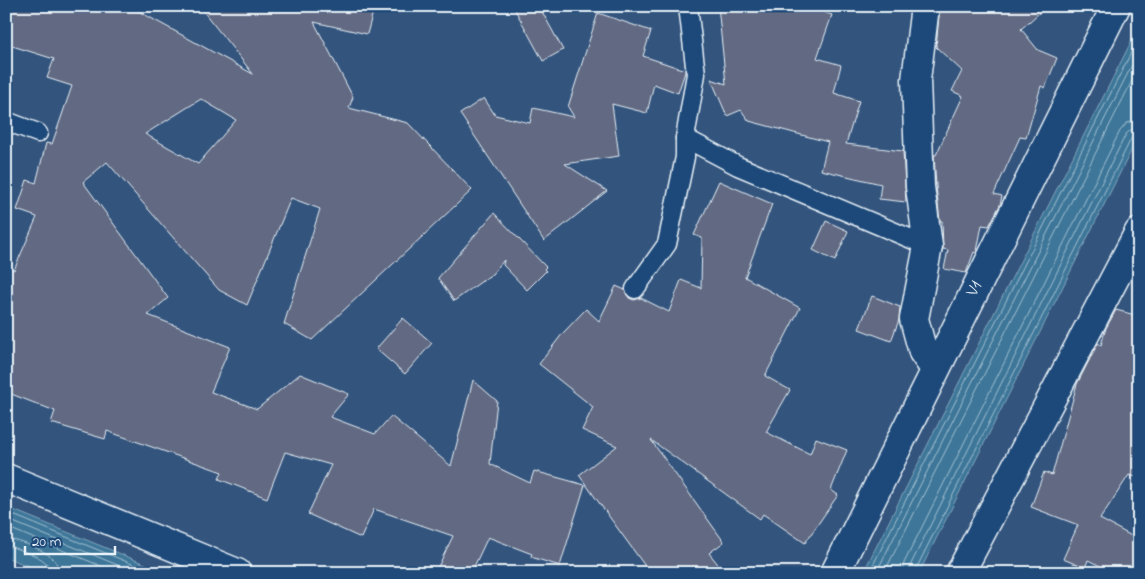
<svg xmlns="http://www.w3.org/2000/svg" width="1145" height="579" viewBox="0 0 1145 579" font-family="'Indie Flower',sans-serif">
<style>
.water{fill:#3e7698;stroke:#82a7be}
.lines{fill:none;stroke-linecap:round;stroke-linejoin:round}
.shore{stroke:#a4c0d2;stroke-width:1}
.building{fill:#626b83;stroke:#e8f1f8;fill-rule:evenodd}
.service-casing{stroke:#e8f1f8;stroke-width:21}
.minor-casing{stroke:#e8f1f8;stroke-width:31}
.tertiary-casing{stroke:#e8f1f8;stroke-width:31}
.service{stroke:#1f4a7a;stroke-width:18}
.minor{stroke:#1f4a7a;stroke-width:28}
.tertiary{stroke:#1f4a7a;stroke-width:28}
.labels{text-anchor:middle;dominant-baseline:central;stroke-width:4;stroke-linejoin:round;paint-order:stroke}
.street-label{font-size:18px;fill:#e8f1f8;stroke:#1f4a7a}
</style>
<rect width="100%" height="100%" fill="#33547d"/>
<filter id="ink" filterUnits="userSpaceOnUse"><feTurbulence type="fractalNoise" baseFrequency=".02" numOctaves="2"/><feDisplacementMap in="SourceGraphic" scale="10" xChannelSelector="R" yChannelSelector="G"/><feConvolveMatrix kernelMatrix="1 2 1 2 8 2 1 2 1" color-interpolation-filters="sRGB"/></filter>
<g filter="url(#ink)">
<g class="water">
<path d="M 1139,26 L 1139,135 L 919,573 L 863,573 Z"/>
<path d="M 6,507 L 167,573 L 45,573 L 6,557 Z"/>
</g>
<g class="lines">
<g class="shore">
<path d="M 6,512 L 154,573"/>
<path d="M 6,519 L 137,573"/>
<path d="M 6,527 L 118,573"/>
<path d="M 6,539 C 16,539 45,550 52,558 C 57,562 58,567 58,573"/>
<path d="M 6,547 L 12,547 C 24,552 50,557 51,573"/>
<path d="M 869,573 L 1139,37"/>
<path d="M 876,573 L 1139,51"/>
<path d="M 884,573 L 1139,67"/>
<path d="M 902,573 L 904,563 L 1120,131 L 1127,123 L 1139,120"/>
<path d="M 909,573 L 910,566 L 1126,134 L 1132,129 L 1139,128"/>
<path d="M 915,573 L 916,569 L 1132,137 L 1135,134 L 1139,134"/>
</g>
</g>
<g class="building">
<path d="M 6,6 L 129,6 L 253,74 L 199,6 L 347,6 L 373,12 L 367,34 L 314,22 L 353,97 L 349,108 L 408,123 L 472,190 L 312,340 L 284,324 L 320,209 L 291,198 L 247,305 L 219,290 L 107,162 L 83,182 L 168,298 L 148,315 L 230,347 L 211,392 L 257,409 L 300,374 L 349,394 L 330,417 L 375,434 L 391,416 L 451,466 L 473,380 L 497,401 L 490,464 L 530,483 L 534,471 L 585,485 L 560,566 L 531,557 L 532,554 L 488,537 L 471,573 L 435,573 L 453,536 L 374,509 L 361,538 L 308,514 L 331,465 L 285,452 L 267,498 L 219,479 L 222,472 L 107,431 L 105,439 L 51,423 L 55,411 L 6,392 L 6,267 L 14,270 L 37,217 L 17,210 L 27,180 L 36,183 L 46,143 L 52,144 L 72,86 L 47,78 L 54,59 L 6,44 ZM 201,99 L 236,120 L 198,164 L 145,134 Z"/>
<path d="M 513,6 L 539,6 L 563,50 L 543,61 Z"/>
<path d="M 718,6 L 806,6 L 832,15 L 817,58 L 841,65 L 834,93 L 859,101 L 846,144 L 903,151 L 906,202 L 879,199 L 881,184 L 821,170 L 828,142 L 749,121 L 741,110 L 727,116 L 711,79 L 726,84 Z"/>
<path d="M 940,6 L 1047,6 L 1021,29 L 1038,50 L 1057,58 L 1045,88 L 1041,86 L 1026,138 L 1020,137 L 994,194 L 1002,196 L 1000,205 L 989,226 L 982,225 L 977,251 L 976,253 L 974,252 L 966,273 L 944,269 L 948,250 L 943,249 L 942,221 L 940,221 L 936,186 L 934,155 L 936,155 L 963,96 L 952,91 L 962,71 L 936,47 Z"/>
<path d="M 598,13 L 651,31 L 643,56 L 685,70 L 685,72 L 678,93 L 654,84 L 647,113 L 612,104 L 619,156 L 565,164 L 607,191 L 544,241 L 460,114 L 484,98 L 495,115 L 530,123 L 533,108 L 574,117 L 568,107 Z"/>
<path d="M 719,181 L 772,204 L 745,277 L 800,308 L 765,376 L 790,390 L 766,432 L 810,454 L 816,438 L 847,450 L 831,490 L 838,495 L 805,543 L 763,514 L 760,519 L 651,440 L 724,542 L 709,553 L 725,573 L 650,573 L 579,475 L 617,446 L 582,430 L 593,407 L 539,364 L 563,333 L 586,309 L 599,321 L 616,286 L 625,290 L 629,298 L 634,300 L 641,298 L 669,312 L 681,280 L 701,288 L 702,238 L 694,235 Z"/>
<path d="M 494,213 L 546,267 L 544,269 L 546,271 L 527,290 L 503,265 L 504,260 L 492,274 L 454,301 L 438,278 Z"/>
<path d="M 826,221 L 848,231 L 835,261 L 813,250 Z"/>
<path d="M 872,296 L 900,307 L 899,320 L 891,341 L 859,329 Z"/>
<path d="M 1116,310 L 1139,316 L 1139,478 L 1129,475 L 1100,519 L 1139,540 L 1139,573 L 1114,573 L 1088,560 L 1085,568 L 1063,559 L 1078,525 L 1031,507 L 1044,472 L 1052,475 L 1077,384 L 1098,343 L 1101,345 L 1106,328 Z"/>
<path d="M 403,318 L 432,343 L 405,374 L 376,349 Z"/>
</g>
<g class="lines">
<defs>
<g id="service">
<path d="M 6,121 L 38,133"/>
<path d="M 685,138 L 738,166 L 928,246"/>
<path d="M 635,289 L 667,244 L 685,157 L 685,138 L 696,74 L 688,6"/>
</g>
<g id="minor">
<path d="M 925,6 L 916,80 L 920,187 L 928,246 L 914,319 L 923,352 L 935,369"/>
<path d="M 835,573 L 1116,6"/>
<path d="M 960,573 L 1139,232"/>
</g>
<path id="tertiary" d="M 6,478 L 237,573"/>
</defs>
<use href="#service" class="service-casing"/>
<use href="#minor" class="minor-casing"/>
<use href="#tertiary" class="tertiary-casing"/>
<use href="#service" class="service"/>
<use href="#minor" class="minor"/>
<use href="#tertiary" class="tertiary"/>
</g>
</g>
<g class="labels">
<g class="street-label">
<text transform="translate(975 289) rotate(-64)">V1</text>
</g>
</g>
<rect width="1145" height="579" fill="none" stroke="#1f4a7a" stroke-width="25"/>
<rect x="12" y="12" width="1120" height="554" fill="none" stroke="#e8f1f8" stroke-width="2" filter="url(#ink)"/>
<path d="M25 546v8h90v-8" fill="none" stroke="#e8f1f8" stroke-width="2.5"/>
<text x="32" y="546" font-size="15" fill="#e8f1f8" stroke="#1f4a7a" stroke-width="4" paint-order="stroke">20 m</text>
</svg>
